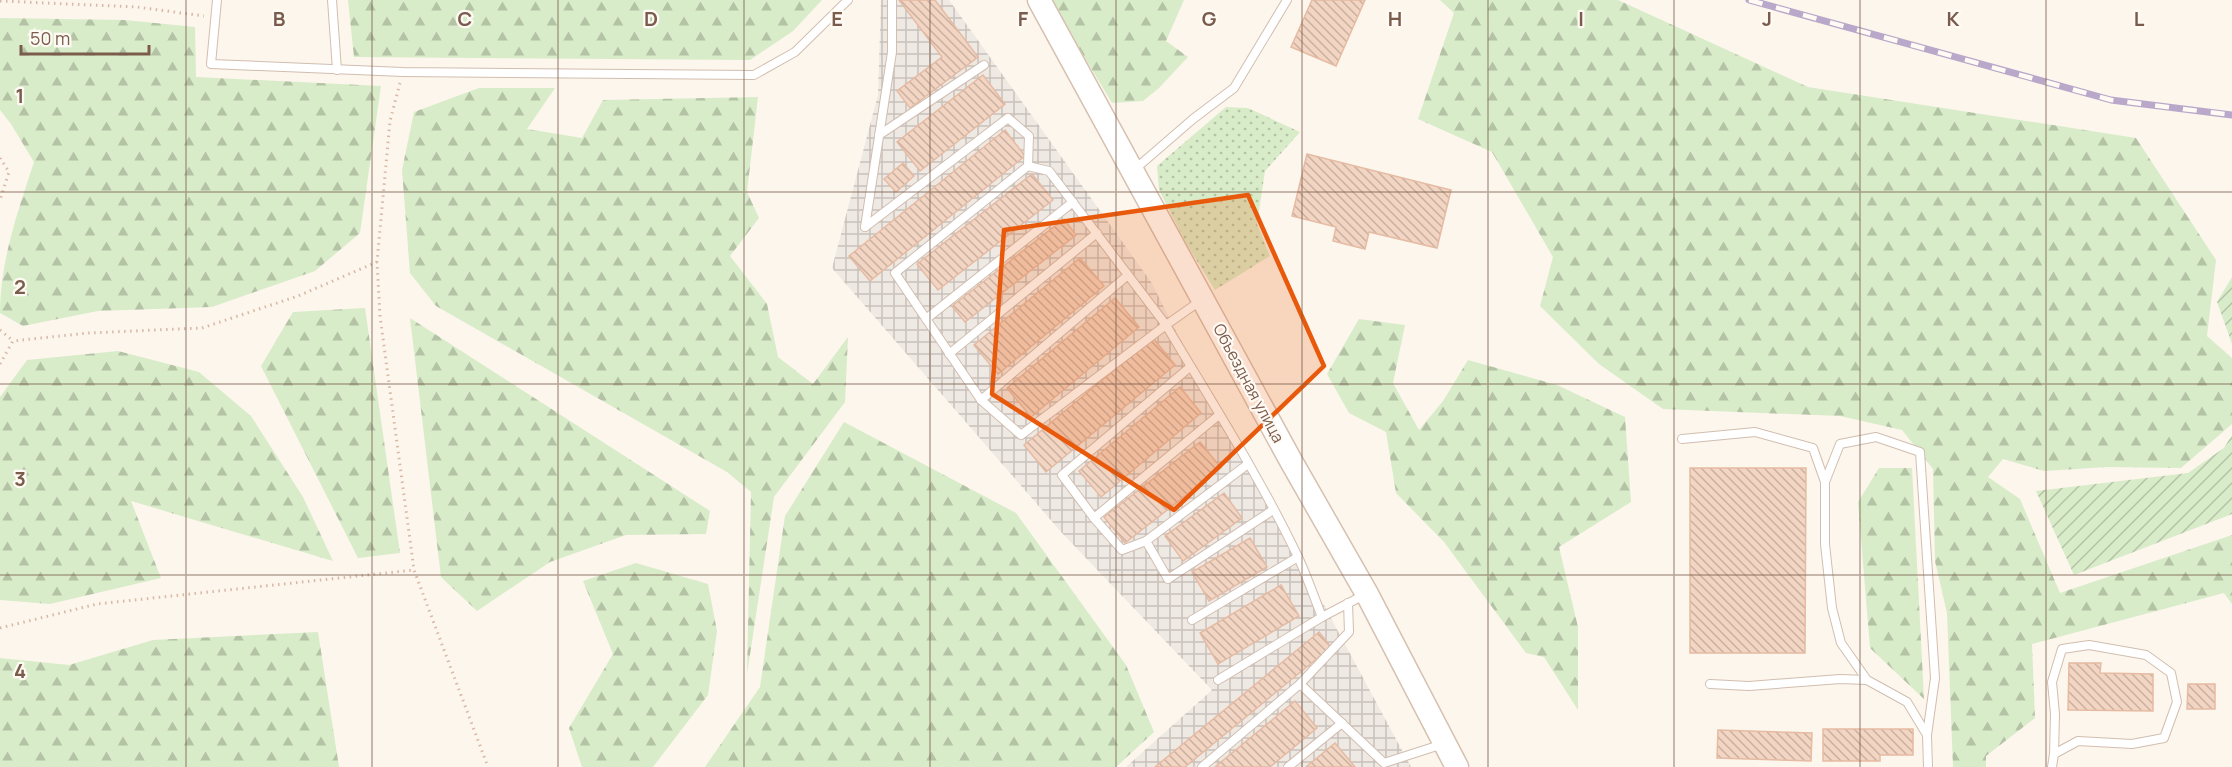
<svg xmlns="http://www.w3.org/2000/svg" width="2232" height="767" viewBox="0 0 2232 767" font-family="Manrope,sans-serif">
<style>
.industrial{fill:url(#industrial-grid)}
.grass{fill:url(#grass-dots)}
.forest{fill:url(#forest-firs)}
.garden{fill:url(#garden-furrows)}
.building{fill:url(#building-back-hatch);stroke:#e6bba3;stroke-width:1.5}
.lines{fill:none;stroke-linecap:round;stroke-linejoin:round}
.service-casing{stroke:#d1beb0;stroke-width:10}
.secondary-casing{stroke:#d6c0b0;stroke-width:25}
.path{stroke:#d9b8a5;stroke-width:3;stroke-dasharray:1.5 4.5;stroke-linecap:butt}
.service{stroke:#fff;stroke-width:8}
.secondary{stroke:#fff;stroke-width:22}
.rail-casing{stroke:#b9a8c9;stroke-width:7}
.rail{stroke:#fffaf3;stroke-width:4.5;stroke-dasharray:14;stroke-linecap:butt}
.marked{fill:#e8590c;fill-opacity:0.2;stroke:#e8590c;stroke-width:4.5;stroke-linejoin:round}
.grid{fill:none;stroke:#7a5c4d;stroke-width:1.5;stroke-opacity:0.55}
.labels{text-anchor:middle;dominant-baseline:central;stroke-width:4.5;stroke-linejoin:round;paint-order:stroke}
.street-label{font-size:16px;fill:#7a5c4d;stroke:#fffaf3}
.grid-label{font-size:20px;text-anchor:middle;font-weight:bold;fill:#7a5c4d;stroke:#fffaf3;stroke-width:4.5;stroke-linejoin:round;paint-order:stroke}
</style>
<defs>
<pattern id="industrial-grid" width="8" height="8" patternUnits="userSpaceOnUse" patternTransform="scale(1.5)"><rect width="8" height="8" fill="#efe9e4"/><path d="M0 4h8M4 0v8" fill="none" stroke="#c7c0bb"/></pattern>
<pattern id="grass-dots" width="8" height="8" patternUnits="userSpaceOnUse" patternTransform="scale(1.5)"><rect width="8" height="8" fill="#d8ecc9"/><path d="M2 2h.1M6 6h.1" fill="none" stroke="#b4c2a5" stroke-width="1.8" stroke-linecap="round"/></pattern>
<pattern id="forest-firs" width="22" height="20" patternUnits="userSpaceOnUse" patternTransform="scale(1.5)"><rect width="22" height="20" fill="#d8ecc9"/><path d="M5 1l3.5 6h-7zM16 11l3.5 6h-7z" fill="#b4c2a5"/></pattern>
<pattern id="garden-furrows" width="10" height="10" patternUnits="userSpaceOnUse" patternTransform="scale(1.5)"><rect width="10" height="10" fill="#d8ecc9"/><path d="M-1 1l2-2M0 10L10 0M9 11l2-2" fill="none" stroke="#b4c2a5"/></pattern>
<pattern id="building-back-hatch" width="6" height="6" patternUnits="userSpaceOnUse" patternTransform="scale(1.5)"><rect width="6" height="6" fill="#f3d5c3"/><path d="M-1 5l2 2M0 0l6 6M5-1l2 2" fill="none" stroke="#cab0a1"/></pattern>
</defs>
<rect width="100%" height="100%" fill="#fdf6ec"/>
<path class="industrial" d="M 881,0 L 949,0 L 1151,282 L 1219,415 L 1248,464 L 1411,767 L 1126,767 L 1212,690 L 1062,533 L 832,268 L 878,95 Z"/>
<path class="grass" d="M 1226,107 L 1248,108 L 1300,132 L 1265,171 L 1257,224 L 1270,256 L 1215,290 L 1186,243 L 1159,190 L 1157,166 Z"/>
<g class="forest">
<path d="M 348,0 L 822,0 L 793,31 L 750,60 L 354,57 Z"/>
<path d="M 1050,0 L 1184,0 L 1166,41 L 1188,57 L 1159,88 L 1143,101 L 1112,103 Z"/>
<path d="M 1440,0 L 1618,0 L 1808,87 L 2136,138 L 2216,260 L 2207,336 L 2232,358 L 2232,424 L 2181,468 L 2108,467 L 2044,471 L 2003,459 L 1988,477 L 2020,499 L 2060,593 L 2232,535 L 2232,604 L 2224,593 L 2032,644 L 2035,718 L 1986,756 L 1986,767 L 1953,767 L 1947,613 L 1935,561 L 1933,469 L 1902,430 L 1840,416 L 1663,409 L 1599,364 L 1540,306 L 1553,257 L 1492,152 L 1418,119 L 1454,13 Z"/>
<path d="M 0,18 L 125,20 L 195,27 L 196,77 L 381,86 L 360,233 L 315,271 L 212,307 L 98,311 L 23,326 L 0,313 C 0,261 18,211 34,162 L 11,124 L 0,110 Z"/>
<path d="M 479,88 L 555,88 L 527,129 L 582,138 L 603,100 L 758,97 L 747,192 L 759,218 L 730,256 L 767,304 L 778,357 L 813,384 L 848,337 L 845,402 L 774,497 L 747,674 L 751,492 L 727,472 L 436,306 L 410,273 L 402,170 L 414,112 Z"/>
<path d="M 365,308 L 400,553 L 358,558 L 261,366 L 293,312 Z"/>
<path d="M 410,318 L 710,511 L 706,534 L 626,535 L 550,562 L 477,611 L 441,577 Z"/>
<path d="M 1359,319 L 1405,325 L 1393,383 L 1419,430 L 1443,401 L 1468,360 L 1557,385 L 1625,417 L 1631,502 L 1559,547 L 1578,627 L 1578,710 L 1544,657 L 1526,653 L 1444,542 L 1396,493 L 1386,432 L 1349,413 L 1327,374 Z"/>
<path d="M 118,351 L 199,372 L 251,416 L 303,497 L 333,561 L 131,501 L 161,578 L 50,604 L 0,600 L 0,397 L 27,360 Z"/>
<path d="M 844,422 L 1016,513 L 1126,665 L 1154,732 L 1116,767 L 705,767 L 760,687 L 785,516 Z"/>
<path d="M 1879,468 L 1912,468 L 1924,699 L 1870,648 L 1858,502 Z"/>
<path d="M 636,563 L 708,584 L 717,631 L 708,695 L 653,767 L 582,767 L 569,728 L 613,654 L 583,581 Z"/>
<path d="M 318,632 L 339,767 L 0,767 L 0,658 L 69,665 L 153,640 Z"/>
</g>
<g class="garden">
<path d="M 2232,277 L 2232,344 L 2217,302 Z"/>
<path d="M 2232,435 L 2232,514 L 2074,575 L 2036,491 L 2188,473 L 2224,448 Z"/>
</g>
<g class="building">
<path d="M 899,0 L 935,0 L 978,57 L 910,108 L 897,91 L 942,57 Z"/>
<path d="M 1312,0 L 1365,0 L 1336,66 L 1291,47 Z"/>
<path d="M 983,75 L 1005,104 L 920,171 L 897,142 Z"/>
<path d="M 1005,130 L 1025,156 L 870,281 L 849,256 Z"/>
<path d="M 1307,154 L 1451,190 L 1437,248 L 1369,232 L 1365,249 L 1333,241 L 1336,227 L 1292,216 Z"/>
<path d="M 903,163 L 914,176 L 896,192 L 884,179 Z"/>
<path d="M 1032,174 L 1053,200 L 938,290 L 917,264 Z"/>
<path d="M 1064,219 L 1076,235 L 965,322 L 952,306 Z"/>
<path d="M 1080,258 L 1104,286 L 998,374 L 974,345 Z"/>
<path d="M 1115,298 L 1139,327 L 1031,417 L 1007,388 Z"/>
<path d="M 1153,338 L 1175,365 L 1046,472 L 1024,445 Z"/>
<path d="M 1180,387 L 1201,413 L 1101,497 L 1079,471 Z"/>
<path d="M 1200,442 L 1221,468 L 1125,543 L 1104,517 Z"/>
<path d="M 1690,468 L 1806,468 L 1805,653 L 1690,653 Z"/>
<path d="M 1224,493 L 1242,518 L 1183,561 L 1165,536 Z"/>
<path d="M 1250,538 L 1267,567 L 1209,601 L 1192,572 Z"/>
<path d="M 1281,585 L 1299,616 L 1218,664 L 1200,633 Z"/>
<path d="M 1319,632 L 1331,647 L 1185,767 L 1155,767 Z"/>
<path d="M 2069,663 L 2101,663 L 2100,673 L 2153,674 L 2153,711 L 2068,710 Z"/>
<path d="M 2188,684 L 2215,684 L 2215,709 L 2187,709 Z"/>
<path d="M 1295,701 L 1317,728 L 1270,767 L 1215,767 Z"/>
<path d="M 1823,729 L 1913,729 L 1913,755 L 1880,755 L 1880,761 L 1823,761 Z"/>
<path d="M 1718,730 L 1812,733 L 1811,761 L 1717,758 Z"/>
<path d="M 1335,743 L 1355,767 L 1306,767 Z"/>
</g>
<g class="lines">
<defs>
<g id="service">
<path d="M 217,0 L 211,64 L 403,72 L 754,75 L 795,52 L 848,0"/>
<path d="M 332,0 L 337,70"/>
<path d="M 879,135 L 984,65"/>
<path d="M 1134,170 L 1193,119 L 1234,88 L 1287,0"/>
<path d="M 865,227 L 1008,118 L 1029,136 L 1028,166"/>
<path d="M 865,227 L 892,52 L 892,0"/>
<path d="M 1128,275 L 981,400 L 1021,435 L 1166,325 C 1211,401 1260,477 1298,557 C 1307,576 1314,597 1322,617 L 1366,594"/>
<path d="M 926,319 L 1073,202"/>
<path d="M 949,354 L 1097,233"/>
<path d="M 981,400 L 895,273 L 1028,166 L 1049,171 L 1166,325 L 1203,299"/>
<path d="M 1682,439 L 1755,432 L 1813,448 L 1825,482 L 1825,544 L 1832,608 L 1841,643 L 1867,680"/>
<path d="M 1248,464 L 1146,541 L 1168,579 L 1273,510"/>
<path d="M 1825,482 L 1840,444 L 1876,437 L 1920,452 L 1935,678 L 1927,735"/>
<path d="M 1094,518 L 1062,475 L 1190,367"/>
<path d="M 1146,541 L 1122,550 L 1094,518 L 1219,415"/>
<path d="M 1192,620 L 1298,557"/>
<path d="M 1218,680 L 1322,617"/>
<path d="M 1300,684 L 1349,632 L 1348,603"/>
<path d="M 1710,684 L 1749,686 L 1840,679 L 1867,680 L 1907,702 L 1927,735 L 1928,767"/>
<path d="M 1202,767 L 1300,684 L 1384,763 L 1443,744"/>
<path d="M 1288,767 L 1342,723"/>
<path d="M 2052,767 L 2054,754 L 2055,714 L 2052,682 L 2062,649 L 2089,645 L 2146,655 L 2171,673 L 2177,702 L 2164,738 L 2132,744 L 2078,741 L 2054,754"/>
</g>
<path id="secondary" d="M 1039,0 L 1291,461 L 1367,594 L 1457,767"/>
</defs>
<use href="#service" class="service-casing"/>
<use href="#secondary" class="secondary-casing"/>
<g class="path">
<path d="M 0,1 L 137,7 L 204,16"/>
<path d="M 400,83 L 390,121 L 377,262 L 380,316 L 414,570 L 488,767"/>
<path d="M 0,158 L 9,172 L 0,200"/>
<path d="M 0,330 L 13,341"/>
<path d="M 0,364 L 13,341 L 88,333 L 202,328 L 298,296 L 377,262"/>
<path d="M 0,628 L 97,604 L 414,570"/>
</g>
<use href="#service" class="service"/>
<use href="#secondary" class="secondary"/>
<defs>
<path id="rail" d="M 1749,0 L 2111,100 L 2232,115"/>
</defs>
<use href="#rail" class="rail-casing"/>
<use href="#rail" class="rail"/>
</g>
<path class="marked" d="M 1248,195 L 1324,366 L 1174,510 L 992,394 L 1004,230 Z"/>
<path class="grid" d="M 186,0 L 186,767M 372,0 L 372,767M 558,0 L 558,767M 744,0 L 744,767M 930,0 L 930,767M 1116,0 L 1116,767M 1302,0 L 1302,767M 1488,0 L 1488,767M 1674,0 L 1674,767M 1860,0 L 1860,767M 2046,0 L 2046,767M 0,192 L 2232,192M 0,384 L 2232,384M 0,575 L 2232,575"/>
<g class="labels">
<g class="street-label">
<text transform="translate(1249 383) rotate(62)">Объездная улица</text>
</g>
</g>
<g class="grid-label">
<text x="279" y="26">B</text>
<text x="465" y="26">C</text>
<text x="651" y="26">D</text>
<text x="837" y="26">E</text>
<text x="1023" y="26">F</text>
<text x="1209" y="26">G</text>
<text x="1395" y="26">H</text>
<text x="1581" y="26">I</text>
<text x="1767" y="26">J</text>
<text x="1953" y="26">K</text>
<text x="2139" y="26">L</text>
<text x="20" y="103">1</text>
<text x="20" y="294">2</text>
<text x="20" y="486">3</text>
<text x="20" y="678">4</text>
</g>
<path d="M21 45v9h128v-9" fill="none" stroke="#7a5c4d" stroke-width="3"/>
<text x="30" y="45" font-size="18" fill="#7a5c4d" stroke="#fffaf3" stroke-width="4.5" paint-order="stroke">50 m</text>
</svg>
